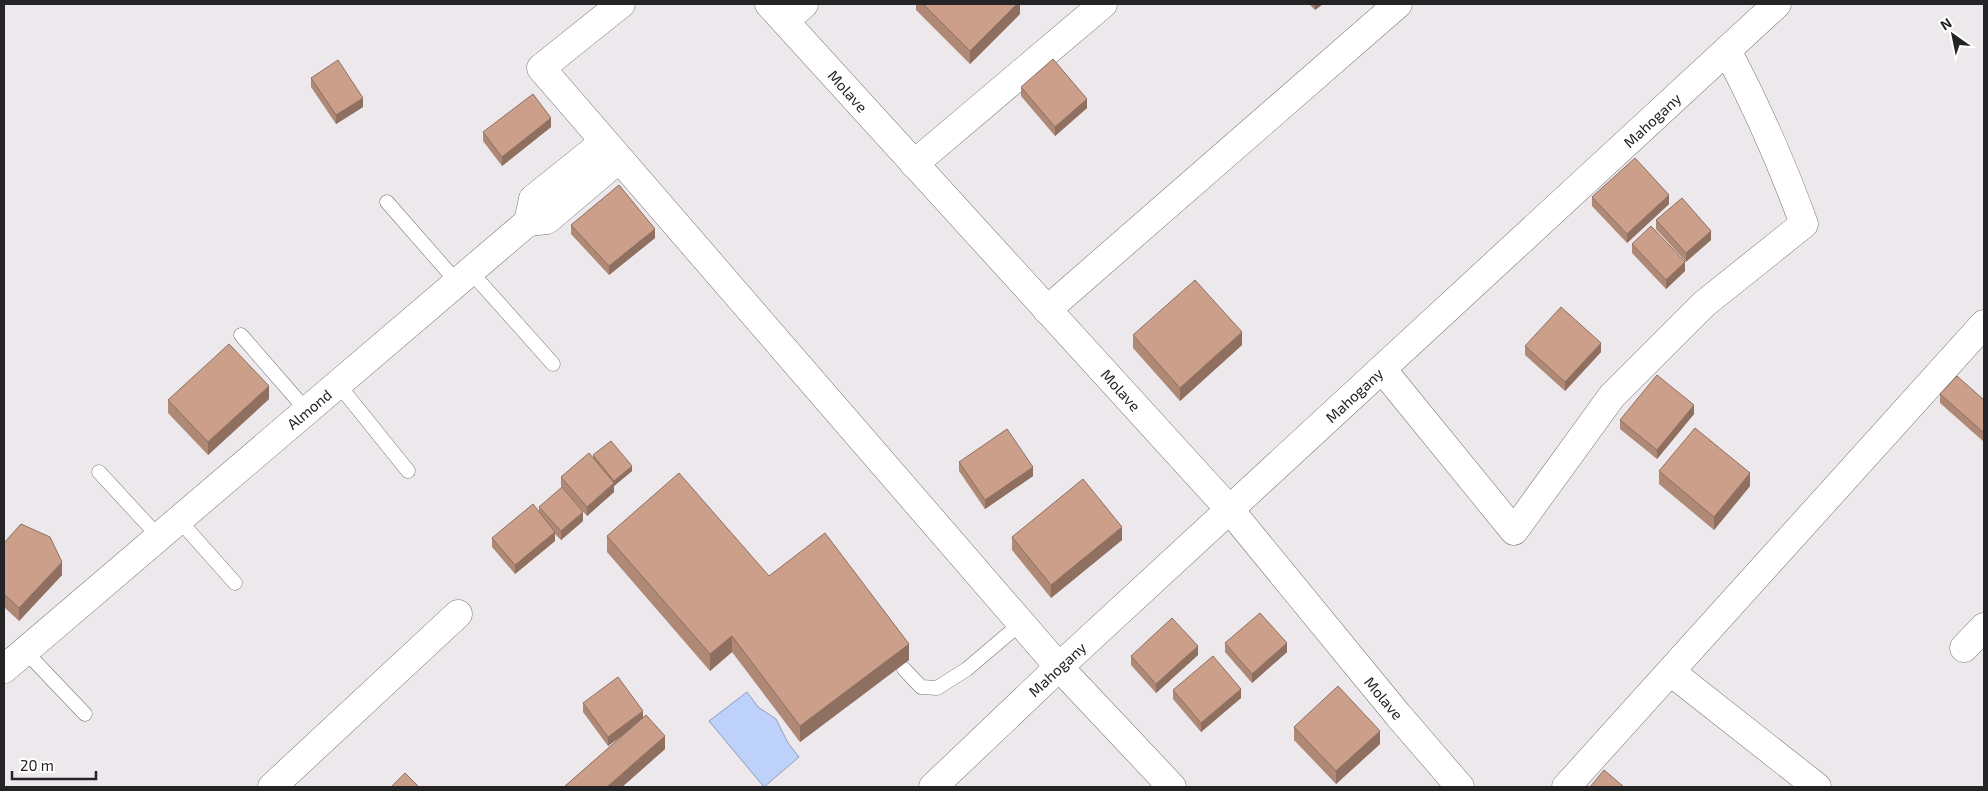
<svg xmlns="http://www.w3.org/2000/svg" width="1988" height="791" viewBox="0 0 1988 791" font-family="'Exo 2',sans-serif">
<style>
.water{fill:#bdd1fa;stroke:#8f9dba}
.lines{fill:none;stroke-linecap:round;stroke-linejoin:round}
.service-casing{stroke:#777478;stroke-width:15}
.minor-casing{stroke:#777478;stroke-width:29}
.service{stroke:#fff;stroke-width:14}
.minor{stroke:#fff;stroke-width:28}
.wall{fill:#af8976}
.shaded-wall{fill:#8e6f60}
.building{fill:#cb9f89;stroke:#8e6f60}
.labels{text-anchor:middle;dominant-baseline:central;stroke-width:4;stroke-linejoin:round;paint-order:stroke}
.street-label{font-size:15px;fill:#242325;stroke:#fff}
</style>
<rect width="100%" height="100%" fill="#ece8ec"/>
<path class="water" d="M 747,692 L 758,707 L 776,719 L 788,743 L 799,757 L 764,787 L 709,721 Z"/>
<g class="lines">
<defs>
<g id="service">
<path d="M 387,202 L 457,282"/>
<path d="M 470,271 L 553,364"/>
<path d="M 241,335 L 307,411"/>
<path d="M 338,384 L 408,471"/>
<path d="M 99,472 L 159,537"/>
<path d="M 179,520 L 235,583"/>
<path d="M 25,651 L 85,714"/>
<path d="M 904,669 L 921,687 L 937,688 L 967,669 L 1021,623"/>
</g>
<g id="minor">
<path d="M 621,4 L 541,68 L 1059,667 L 1172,787"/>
<path d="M 769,4 L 1230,510 L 1398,715 L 1460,787"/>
<path d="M 785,21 L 804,4"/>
<path d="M 914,164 L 1103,4"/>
<path d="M 528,222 L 547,220 L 619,159"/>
<path d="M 1047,310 L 1398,4"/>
<path d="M 1382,369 L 1514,531 L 1612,396 L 1704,304 L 1804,224 C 1782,164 1757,107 1727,50"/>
<path d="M 1964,648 L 1984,627"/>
<path d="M 4,669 L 528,222 L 533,199 L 604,142"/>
<path d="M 1671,672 L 1817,787"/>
<path d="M 272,787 L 458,614"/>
<path d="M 933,787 L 1059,667 L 1777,4"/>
<path d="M 1566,787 L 1984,324"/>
</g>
</defs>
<use href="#service" class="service-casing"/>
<use href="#minor" class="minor-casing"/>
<use href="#service" class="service"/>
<use href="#minor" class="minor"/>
</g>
<g class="wall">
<path d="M 916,4 L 1020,4 L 1020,14 L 970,64 L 916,10 Z"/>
<path d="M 1309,4 L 1323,4 L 1315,10 Z"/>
<path d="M 311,78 L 363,107 L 336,124 L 311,87 Z"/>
<path d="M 1021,87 L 1087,108 L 1055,136 L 1021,96 Z"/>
<path d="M 551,127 L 502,166 L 483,141 L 483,132 Z"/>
<path d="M 1592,197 L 1669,204 L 1627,243 L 1592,206 Z"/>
<path d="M 1656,220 L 1711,240 L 1685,262 L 1685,271 L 1666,289 L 1632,253 L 1632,244 L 1685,261 L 1656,229 Z"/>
<path d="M 571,225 L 655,238 L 609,275 L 571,234 Z"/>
<path d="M 1133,335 L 1242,345 L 1180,401 L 1133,348 Z"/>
<path d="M 1525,346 L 1601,352 L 1565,391 L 1525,355 Z"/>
<path d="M 1940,394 L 1984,400 L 1984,442 L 1940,403 Z"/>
<path d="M 269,399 L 208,455 L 168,413 L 168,400 Z"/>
<path d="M 1694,414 L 1657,459 L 1620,429 L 1620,420 Z"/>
<path d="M 593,455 L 632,471 L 614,486 L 614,492 L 587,516 L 561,486 L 561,477 L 593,458 Z"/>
<path d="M 959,462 L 1033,476 L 985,509 L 959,471 Z"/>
<path d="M 1659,471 L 1750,486 L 1714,530 L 1659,484 Z"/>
<path d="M 539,507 L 583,521 L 561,540 L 555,534 L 555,541 L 515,574 L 492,547 L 492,538 L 539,512 Z"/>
<path d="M 607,536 L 769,576 L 909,660 L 800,742 L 732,652 L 710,671 L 607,552 Z"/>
<path d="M 1012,537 L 1122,540 L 1051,598 L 1012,550 Z"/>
<path d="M 4,543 L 62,575 L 19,621 L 4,607 Z"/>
<path d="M 1225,643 L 1287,652 L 1252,683 L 1225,652 Z"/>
<path d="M 1198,655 L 1156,693 L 1131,665 L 1131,656 Z"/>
<path d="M 1173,690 L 1241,698 L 1201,732 L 1173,699 Z"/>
<path d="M 583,703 L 643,717 L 665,749 L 622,787 L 564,787 L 623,735 L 608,746 L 583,712 Z"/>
<path d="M 1294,727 L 1380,744 L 1336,784 L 1294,740 Z"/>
</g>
<g class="shaded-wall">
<path d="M 1017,4 L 1020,4 L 1020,14 L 970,64 L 970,51 Z"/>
<path d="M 1315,4 L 1323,4 L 1315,10 Z"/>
<path d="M 363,98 L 363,107 L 336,124 L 336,115 Z"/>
<path d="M 1087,99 L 1087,108 L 1055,136 L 1055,127 Z"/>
<path d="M 551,118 L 551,127 L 502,166 L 502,157 Z"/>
<path d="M 1669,195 L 1669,204 L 1627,243 L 1627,234 Z"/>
<path d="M 655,229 L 655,238 L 609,275 L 609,266 Z"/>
<path d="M 1711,231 L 1711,240 L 1686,262 L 1686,253 Z"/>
<path d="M 1685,262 L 1685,271 L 1666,289 L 1666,280 Z"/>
<path d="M 1242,332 L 1242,345 L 1180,401 L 1180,388 Z"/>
<path d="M 1601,343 L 1601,352 L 1565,391 L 1565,382 Z"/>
<path d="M 269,386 L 269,399 L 208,455 L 208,442 Z"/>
<path d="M 1694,405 L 1694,414 L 1657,459 L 1657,450 Z"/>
<path d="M 632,466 L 632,471 L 614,486 L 614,492 L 587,516 L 587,507 L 614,483 L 614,481 Z"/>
<path d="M 1033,467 L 1033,476 L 985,509 L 985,500 Z"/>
<path d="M 1750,473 L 1750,486 L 1714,530 L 1714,517 Z"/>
<path d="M 583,512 L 583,521 L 561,540 L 561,531 Z"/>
<path d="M 1122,527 L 1122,540 L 1051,598 L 1051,585 Z"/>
<path d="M 555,532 L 555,541 L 515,574 L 515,565 Z"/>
<path d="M 62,562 L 62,575 L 19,621 L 19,608 Z"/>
<path d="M 732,636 L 732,652 L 710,671 L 710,654 Z"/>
<path d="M 1287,643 L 1287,652 L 1252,683 L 1252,674 Z"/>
<path d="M 909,644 L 909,660 L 800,742 L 800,726 Z"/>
<path d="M 1198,646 L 1198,655 L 1156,693 L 1156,684 Z"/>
<path d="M 1241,689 L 1241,698 L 1201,732 L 1201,723 Z"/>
<path d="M 643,711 L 643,720 L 608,746 L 608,737 Z"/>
<path d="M 1380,731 L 1380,744 L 1336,784 L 1336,771 Z"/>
<path d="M 665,736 L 665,749 L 622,787 L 607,787 Z"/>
</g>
<g class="building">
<path d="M 923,4 L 1017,4 L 970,51 Z"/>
<path d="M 1053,59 L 1087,99 L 1055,127 L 1021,87 Z"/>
<path d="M 338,60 L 363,98 L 336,115 L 311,78 Z"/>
<path d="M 533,94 L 551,118 L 502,157 L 483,132 Z"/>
<path d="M 1635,158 L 1669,195 L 1627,234 L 1592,197 Z"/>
<path d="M 619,185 L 655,229 L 609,266 L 571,225 Z"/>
<path d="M 1682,198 L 1711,231 L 1686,253 L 1656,220 Z"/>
<path d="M 1651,226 L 1685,262 L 1666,280 L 1632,244 Z"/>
<path d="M 1195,280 L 1242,332 L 1180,388 L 1133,335 Z"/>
<path d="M 1561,307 L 1601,343 L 1565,382 L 1525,346 Z"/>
<path d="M 229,344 L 269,386 L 208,442 L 168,400 Z"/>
<path d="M 1657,375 L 1694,405 L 1657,450 L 1620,420 Z"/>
<path d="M 1957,376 L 1984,400 L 1984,433 L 1940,394 Z"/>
<path d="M 1695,428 L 1750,473 L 1714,517 L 1659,471 Z"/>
<path d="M 1007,429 L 1033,467 L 985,500 L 959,462 Z"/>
<path d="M 611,441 L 632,466 L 614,481 L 593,455 Z"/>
<path d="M 589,453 L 614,483 L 587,507 L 561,477 Z"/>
<path d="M 679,473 L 769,576 L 825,533 L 909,644 L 800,726 L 732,636 L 710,654 L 607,536 Z"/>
<path d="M 1083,479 L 1122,527 L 1051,585 L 1012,537 Z"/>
<path d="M 562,487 L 583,512 L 561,531 L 539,507 Z"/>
<path d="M 533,504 L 555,532 L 515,565 L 492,538 Z"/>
<path d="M 21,524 L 50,537 L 62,562 L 19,608 L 4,594 L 4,543 Z"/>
<path d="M 1260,613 L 1287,643 L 1252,674 L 1225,643 Z"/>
<path d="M 1172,618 L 1198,646 L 1156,684 L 1131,656 Z"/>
<path d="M 1213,656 L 1241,689 L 1201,723 L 1173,690 Z"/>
<path d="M 618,677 L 643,711 L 608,737 L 583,703 Z"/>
<path d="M 1338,686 L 1380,731 L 1336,771 L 1294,727 Z"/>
<path d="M 646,715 L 665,736 L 607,787 L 564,787 Z"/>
<path d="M 1604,770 L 1624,787 L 1590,787 Z"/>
<path d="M 405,773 L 419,787 L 391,787 Z"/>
</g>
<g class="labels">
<g class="street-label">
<text transform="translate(848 91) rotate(48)">Molave</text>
<text transform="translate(1652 120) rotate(-43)">Mahogany</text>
<text transform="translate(1121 390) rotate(48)">Molave</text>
<text transform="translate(1354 395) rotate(-43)">Mahogany</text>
<text transform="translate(309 409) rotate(-40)">Almond</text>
<text transform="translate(1057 669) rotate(-43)">Mahogany</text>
<text transform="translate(1384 698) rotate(50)">Molave</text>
</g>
</g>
<rect width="1988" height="791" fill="none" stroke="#242325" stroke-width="10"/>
<g transform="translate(1953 35) rotate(327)" stroke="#ffffff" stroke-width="4" paint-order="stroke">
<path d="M0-4L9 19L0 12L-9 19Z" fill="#242325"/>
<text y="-8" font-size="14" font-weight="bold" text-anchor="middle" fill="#242325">N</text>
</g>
<path d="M12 771v8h84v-8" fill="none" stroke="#242325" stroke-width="2.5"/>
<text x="20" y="771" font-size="15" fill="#242325" stroke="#ffffff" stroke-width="4" paint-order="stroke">20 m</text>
</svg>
